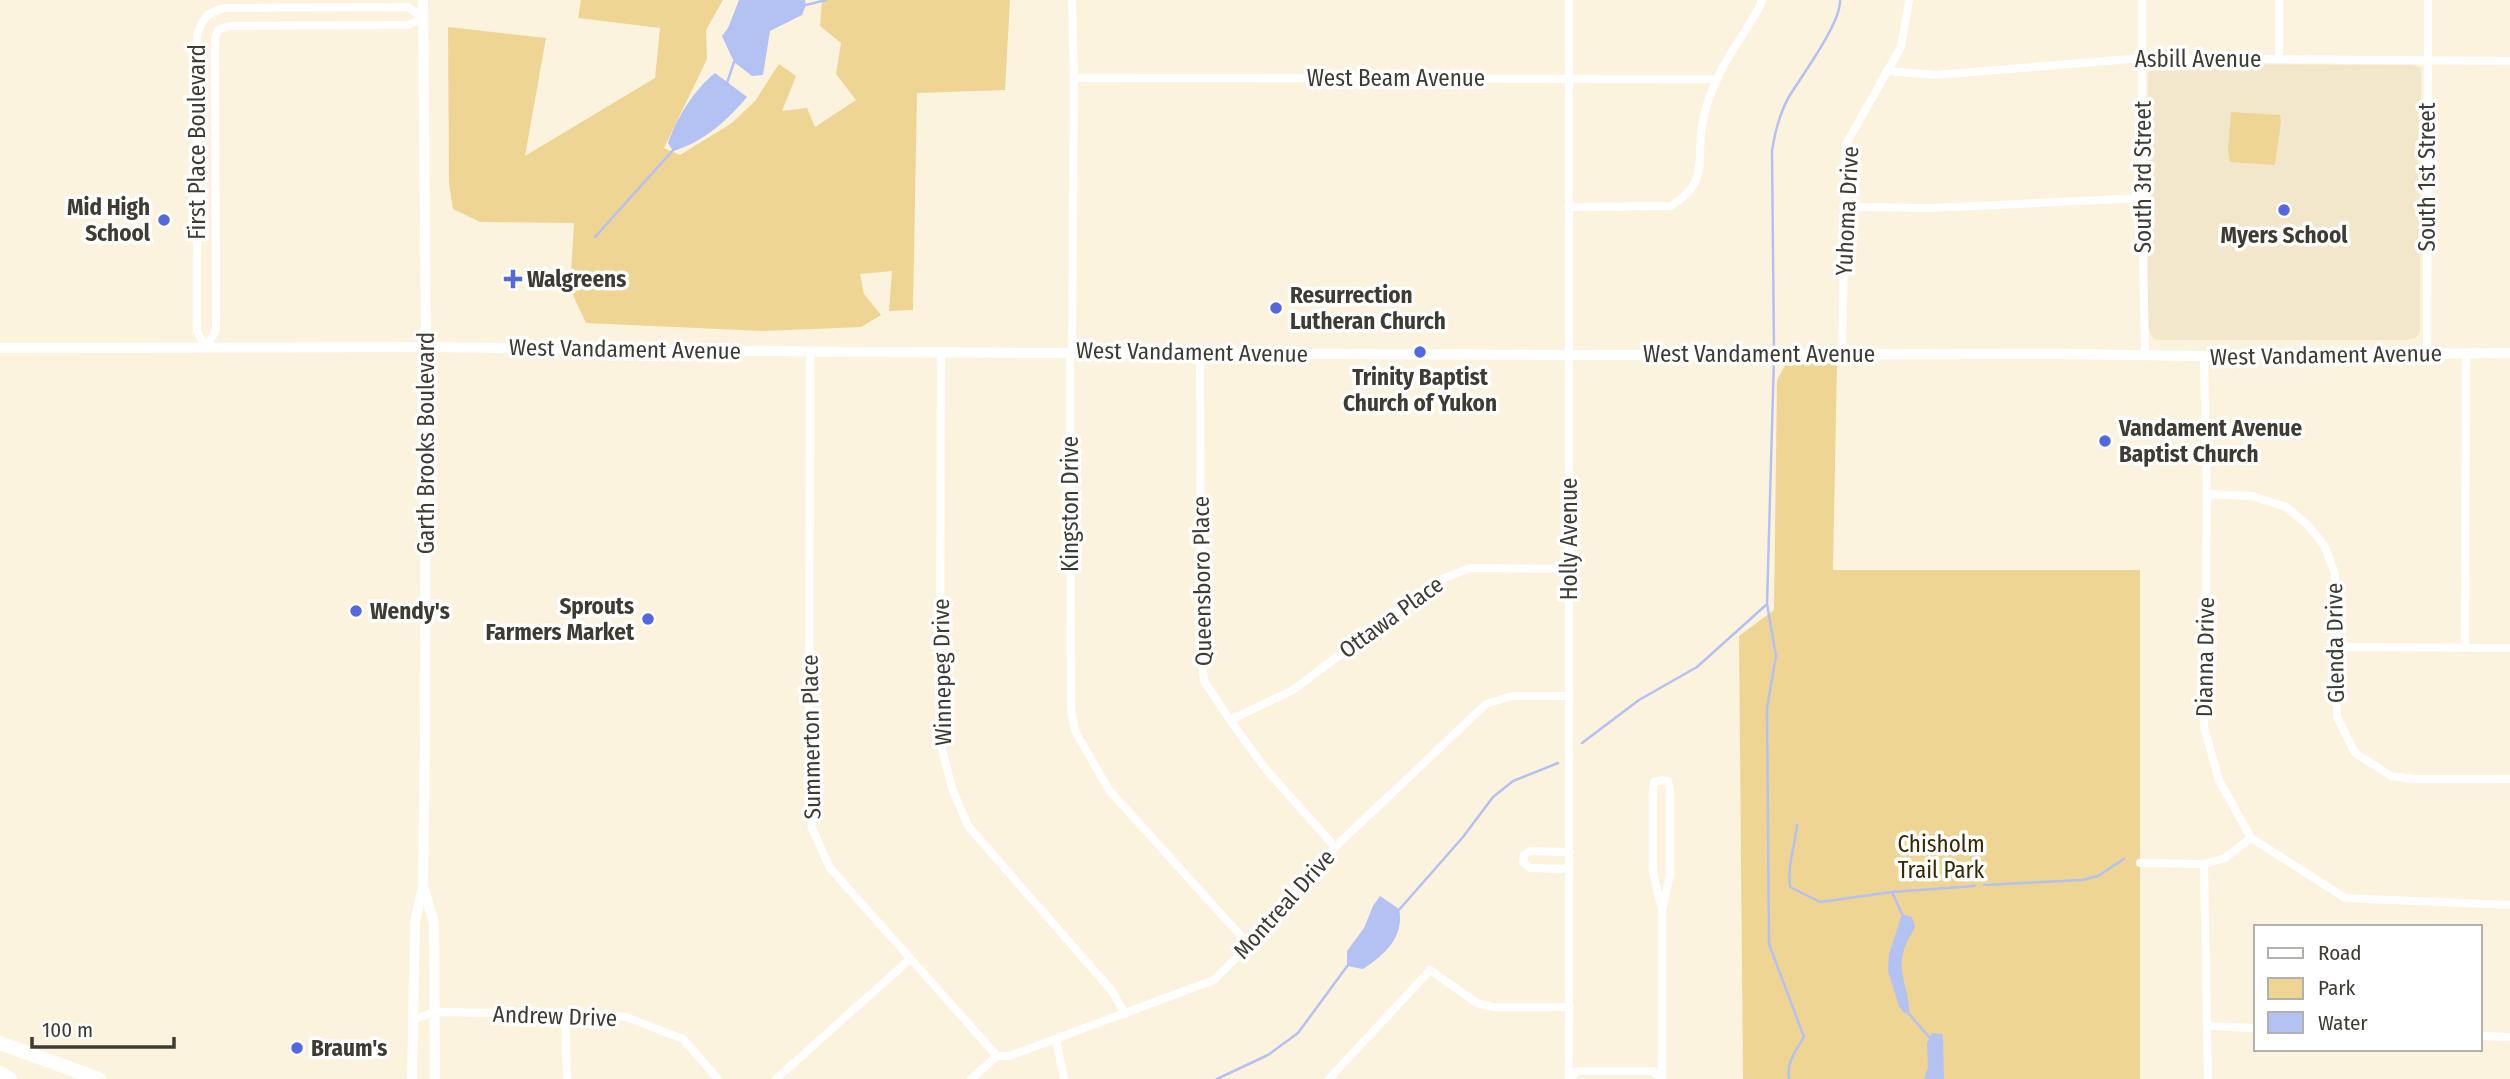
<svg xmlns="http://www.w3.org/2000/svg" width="2510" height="1079" viewBox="0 0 2510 1079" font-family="'Fira Sans Condensed',sans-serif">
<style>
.built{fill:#f2e6cb}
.green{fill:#efd594}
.water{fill:#b3c1f3}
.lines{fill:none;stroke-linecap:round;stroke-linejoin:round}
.stream{stroke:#b3c1f3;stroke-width:2.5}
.minor{stroke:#fff;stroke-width:8}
.tertiary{stroke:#fff;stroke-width:10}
.motorway{stroke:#fff;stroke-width:14}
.poi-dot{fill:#5368de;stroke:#fff;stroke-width:2.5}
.labels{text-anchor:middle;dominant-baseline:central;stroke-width:7;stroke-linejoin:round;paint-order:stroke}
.street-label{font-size:23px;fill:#3e3b32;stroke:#fff}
.poi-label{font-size:23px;font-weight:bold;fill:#3e3b32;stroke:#fff;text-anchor:start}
.park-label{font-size:23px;fill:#372900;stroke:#fff}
</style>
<rect width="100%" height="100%" fill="#fcf3de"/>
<path class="built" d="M 2156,64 L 2413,65 L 2419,67 L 2421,69 L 2420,330 L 2416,338 L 2405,340 L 2158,340 L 2153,338 L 2147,326 L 2148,75 L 2149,70 Z"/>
<g class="green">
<path d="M 581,0 L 723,0 L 706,30 L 707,59 L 664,148 L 680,155 L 732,123 L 755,101 L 779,64 L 796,76 L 782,111 L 807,108 L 815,127 L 856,100 L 836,74 L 841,43 L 820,26 L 822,0 L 1010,0 L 1005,90 L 917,93 L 913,310 L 889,311 L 892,271 L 860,274 L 864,294 L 881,315 L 861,327 L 765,331 L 586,323 L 570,289 L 574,223 L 480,222 L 453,209 L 449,184 L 448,27 L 546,38 L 525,156 L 655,78 L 660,28 L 578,18 Z"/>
<path d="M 2231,112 L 2280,115 L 2281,121 L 2275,165 L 2230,162 L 2228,151 Z"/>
<path d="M 1837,362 L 1833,570 L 2140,570 L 2140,1079 L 1743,1079 L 1739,636 L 1774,610 L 1777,380 L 1786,364 Z"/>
</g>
<g class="water">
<path d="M 739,0 L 805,0 L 806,5 L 802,15 L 770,31 L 763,75 L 752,76 L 734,62 L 722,36 L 728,28 Z"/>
<path d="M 715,73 L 747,97 C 727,121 703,142 673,151 L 668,143 C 677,117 694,90 715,73 Z"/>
<path d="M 1380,896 L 1399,909 C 1405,936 1385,955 1363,969 L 1347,966 L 1347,951 L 1364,928 L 1373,906 Z"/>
<path d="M 1902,914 L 1912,917 L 1915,927 C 1911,935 1905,944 1903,953 C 1897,973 1911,994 1909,1014 L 1903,1012 L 1899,1006 L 1888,971 L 1889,954 Z"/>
<path d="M 1932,1033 L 1942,1034 L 1943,1040 L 1944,1079 L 1924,1079 L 1928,1068 L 1927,1043 Z"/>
</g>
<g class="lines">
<g class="stream">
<path d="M 806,5 L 826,0"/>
<path d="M 727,83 L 734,62 L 736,61"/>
<path d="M 595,237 L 675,148"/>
<path d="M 1774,351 L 1772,151 C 1775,131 1780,112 1790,95 C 1803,74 1841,23 1840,0"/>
<path d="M 1774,357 L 1767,604 L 1776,656 L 1767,708 L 1769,944 L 1804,1037 C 1796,1050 1786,1063 1789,1079"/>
<path d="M 1582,743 L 1639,700 L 1697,667 L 1766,605"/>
<path d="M 1797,825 C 1795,846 1787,866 1790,887 L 1820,902 L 1892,892 L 1975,886"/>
<path d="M 1984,885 L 2082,880 L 2098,876 L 2124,859"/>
<path d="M 1892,892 L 1902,914"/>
<path d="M 1398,911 L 1463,837 L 1493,797 L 1513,781 L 1558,763"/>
<path d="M 1909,1014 L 1930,1038"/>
<path d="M 1217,1079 L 1268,1055 L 1298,1033 L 1348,965"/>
</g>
<g class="minor">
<path d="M 1072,0 L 1074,78 L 1072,351 L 1070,361 L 1071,710 L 1075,731 L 1109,790 L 1249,945"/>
<path d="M 2142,0 L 2142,198 L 2145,354"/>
<path d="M 408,7 L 423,18 L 408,25 L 229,26 L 218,30 L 215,38 L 216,330 L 206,348 L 197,331 L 197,35 C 203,18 207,12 225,8 Z"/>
<path d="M 2279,59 L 2279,0"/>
<path d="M 1887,71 L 1936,75 L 2143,58 L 2510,61"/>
<path d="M 1074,78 L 1717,79"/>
<path d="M 1568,207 L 1671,206 C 1710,181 1696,164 1702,126 C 1704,111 1711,92 1717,79 C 1728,54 1746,31 1759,8 L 1762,0"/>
<path d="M 1844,207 L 1932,208 L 2142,198"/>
<path d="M 810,351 L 809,807 L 812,828 L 830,868 L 997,1056"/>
<path d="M 941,352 L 940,742 L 952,788 L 968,826 L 1112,991 L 1125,1014"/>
<path d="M 1200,353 L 1201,651 L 1204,681 L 1230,720 L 1264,767 L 1335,847"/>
<path d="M 1842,353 L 1846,144 L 1901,47 L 1909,0"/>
<path d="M 2427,353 L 2428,0"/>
<path d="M 2204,356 L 2207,494 L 2204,727 L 2219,780 L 2251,838 L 2345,898 L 2510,905"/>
<path d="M 2207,494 L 2252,496 L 2286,507 L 2308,525 L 2325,547 L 2335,574 L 2337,717 L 2355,753 L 2391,776 L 2414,779 L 2510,779"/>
<path d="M 2335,647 L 2510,648"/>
<path d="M 2465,647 L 2466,353"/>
<path d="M 1230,720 L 1293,690 L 1437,581 L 1470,568 L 1568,569"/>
<path d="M 1570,852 L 1530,851 L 1524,855 L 1523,862 L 1530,868 L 1570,869"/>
<path d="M 2140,863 L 2204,864 L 2225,858 L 2251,838"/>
<path d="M 2204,864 L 2208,1079"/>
<path d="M 1662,910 L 1670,875 L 1670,790 L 1668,781 L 1662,780 L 1654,782 L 1653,789 L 1653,872 L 1662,910 L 1662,1079"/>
<path d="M 565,1014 L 567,1079"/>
<path d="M 412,1020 L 434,1012 L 590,1014 L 626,1017 L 683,1039 L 718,1079"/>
<path d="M 2209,1026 L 2256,1028"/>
<path d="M 2480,1036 L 2510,1037"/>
<path d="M 1056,1039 L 1064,1079"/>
<path d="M 776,1079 L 910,959"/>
<path d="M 971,1079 L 997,1056 L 1009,1056 L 1214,980 L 1249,945 L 1335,847 L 1486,704 L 1512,696 L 1569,696"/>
<path d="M 1329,1079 L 1430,970 L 1477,1003 L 1493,1007 L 1570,1007"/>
<path d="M 1569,1079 L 1569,0"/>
<path d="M 1571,1079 L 1577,1071 L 1653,1071 L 1660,1079"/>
</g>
<g class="tertiary">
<path d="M 0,348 L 426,347 L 853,352 L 1568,355 L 2059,354 L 2204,356 L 2510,353"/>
<path d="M 423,886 L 434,923 L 435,1079"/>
<path d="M 412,1079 L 415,922 L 423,886 L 425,734 L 426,347 L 423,0"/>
</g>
<g class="motorway">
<path d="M 0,1043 L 99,1079"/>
<path d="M 0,1073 L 10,1079"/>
</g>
</g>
<g class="poi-dot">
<circle cx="2284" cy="210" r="7"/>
<circle cx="164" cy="220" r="7"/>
<path d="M509.5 268.5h7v7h7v7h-7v7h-7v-7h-7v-7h7z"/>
<circle cx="1276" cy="308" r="7"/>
<circle cx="1420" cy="352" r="7"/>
<circle cx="2105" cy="441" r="7"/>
<circle cx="356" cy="611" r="7"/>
<circle cx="648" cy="619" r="7"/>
<circle cx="297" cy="1048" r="7"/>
</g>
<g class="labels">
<g class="street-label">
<text x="2198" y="59">Asbill Avenue</text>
<text x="1396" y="78">West Beam Avenue</text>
<text transform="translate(197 142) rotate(-90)">First Place Boulevard</text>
<text transform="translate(2143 177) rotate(-90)">South 3rd Street</text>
<text transform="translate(2427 177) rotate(-90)">South 1st Street</text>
<text transform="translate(1847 211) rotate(-87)">Yuhoma Drive</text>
<text transform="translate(625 349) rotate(1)">West Vandament Avenue</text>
<text transform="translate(1192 352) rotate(1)">West Vandament Avenue</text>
<text x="1759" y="354">West Vandament Avenue</text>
<text transform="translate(2326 355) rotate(-1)">West Vandament Avenue</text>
<text transform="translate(426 443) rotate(-90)">Garth Brooks Boulevard</text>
<text transform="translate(1070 504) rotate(-90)">Kingston Drive</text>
<text transform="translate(1569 539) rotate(-90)">Holly Avenue</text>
<text transform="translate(1202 581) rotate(-91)">Queensboro Place</text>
<text transform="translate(1391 617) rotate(-36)">Ottawa Place</text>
<text transform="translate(2335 643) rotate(-91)">Glenda Drive</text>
<text transform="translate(2205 657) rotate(-89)">Dianna Drive</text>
<text transform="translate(942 672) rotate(-91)">Winnepeg Drive</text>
<text transform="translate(811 737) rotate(-91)">Summerton Place</text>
<text transform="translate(1284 904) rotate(-48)">Montreal Drive</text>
<text transform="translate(555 1016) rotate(2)">Andrew Drive</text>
</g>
<g class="poi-label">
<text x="150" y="207" text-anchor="end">Mid High<tspan x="150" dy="26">School</tspan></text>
<text x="2284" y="235" text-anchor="middle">Myers School</text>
<text x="527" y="279">Walgreens</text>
<text x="1290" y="295">Resurrection<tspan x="1290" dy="26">Lutheran Church</tspan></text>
<text x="1420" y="377" text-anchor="middle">Trinity Baptist<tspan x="1420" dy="26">Church of Yukon</tspan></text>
<text x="2119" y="428">Vandament Avenue<tspan x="2119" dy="26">Baptist Church</tspan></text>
<text x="634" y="606" text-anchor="end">Sprouts<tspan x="634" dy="26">Farmers Market</tspan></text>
<text x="370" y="611">Wendy's</text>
<text x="311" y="1048">Braum's</text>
</g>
<g class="park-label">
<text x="1941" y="844">Chisholm<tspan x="1941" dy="26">Trail Park</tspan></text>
</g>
</g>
<rect x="2254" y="925" width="228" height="126" fill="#ffffff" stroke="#b2b1ad" stroke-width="2"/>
<rect x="2268" y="948" width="35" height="10" fill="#ffffff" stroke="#b2b1ad" stroke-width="2"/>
<text x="2318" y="960" font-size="21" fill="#3e3b32">Road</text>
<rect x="2268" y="978" width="35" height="21" fill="#efd594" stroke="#b2b1ad" stroke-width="2"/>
<text x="2318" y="995" font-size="21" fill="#3e3b32">Park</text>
<rect x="2268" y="1012" width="35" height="21" fill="#b3c1f3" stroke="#b2b1ad" stroke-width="2"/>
<text x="2318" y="1030" font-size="21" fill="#3e3b32">Water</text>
<path d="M32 1037v10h142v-10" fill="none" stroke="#3e3b32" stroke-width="3.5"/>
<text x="42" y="1037" font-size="21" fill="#3e3b32" stroke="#ffffff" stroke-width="5" paint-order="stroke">100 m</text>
</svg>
